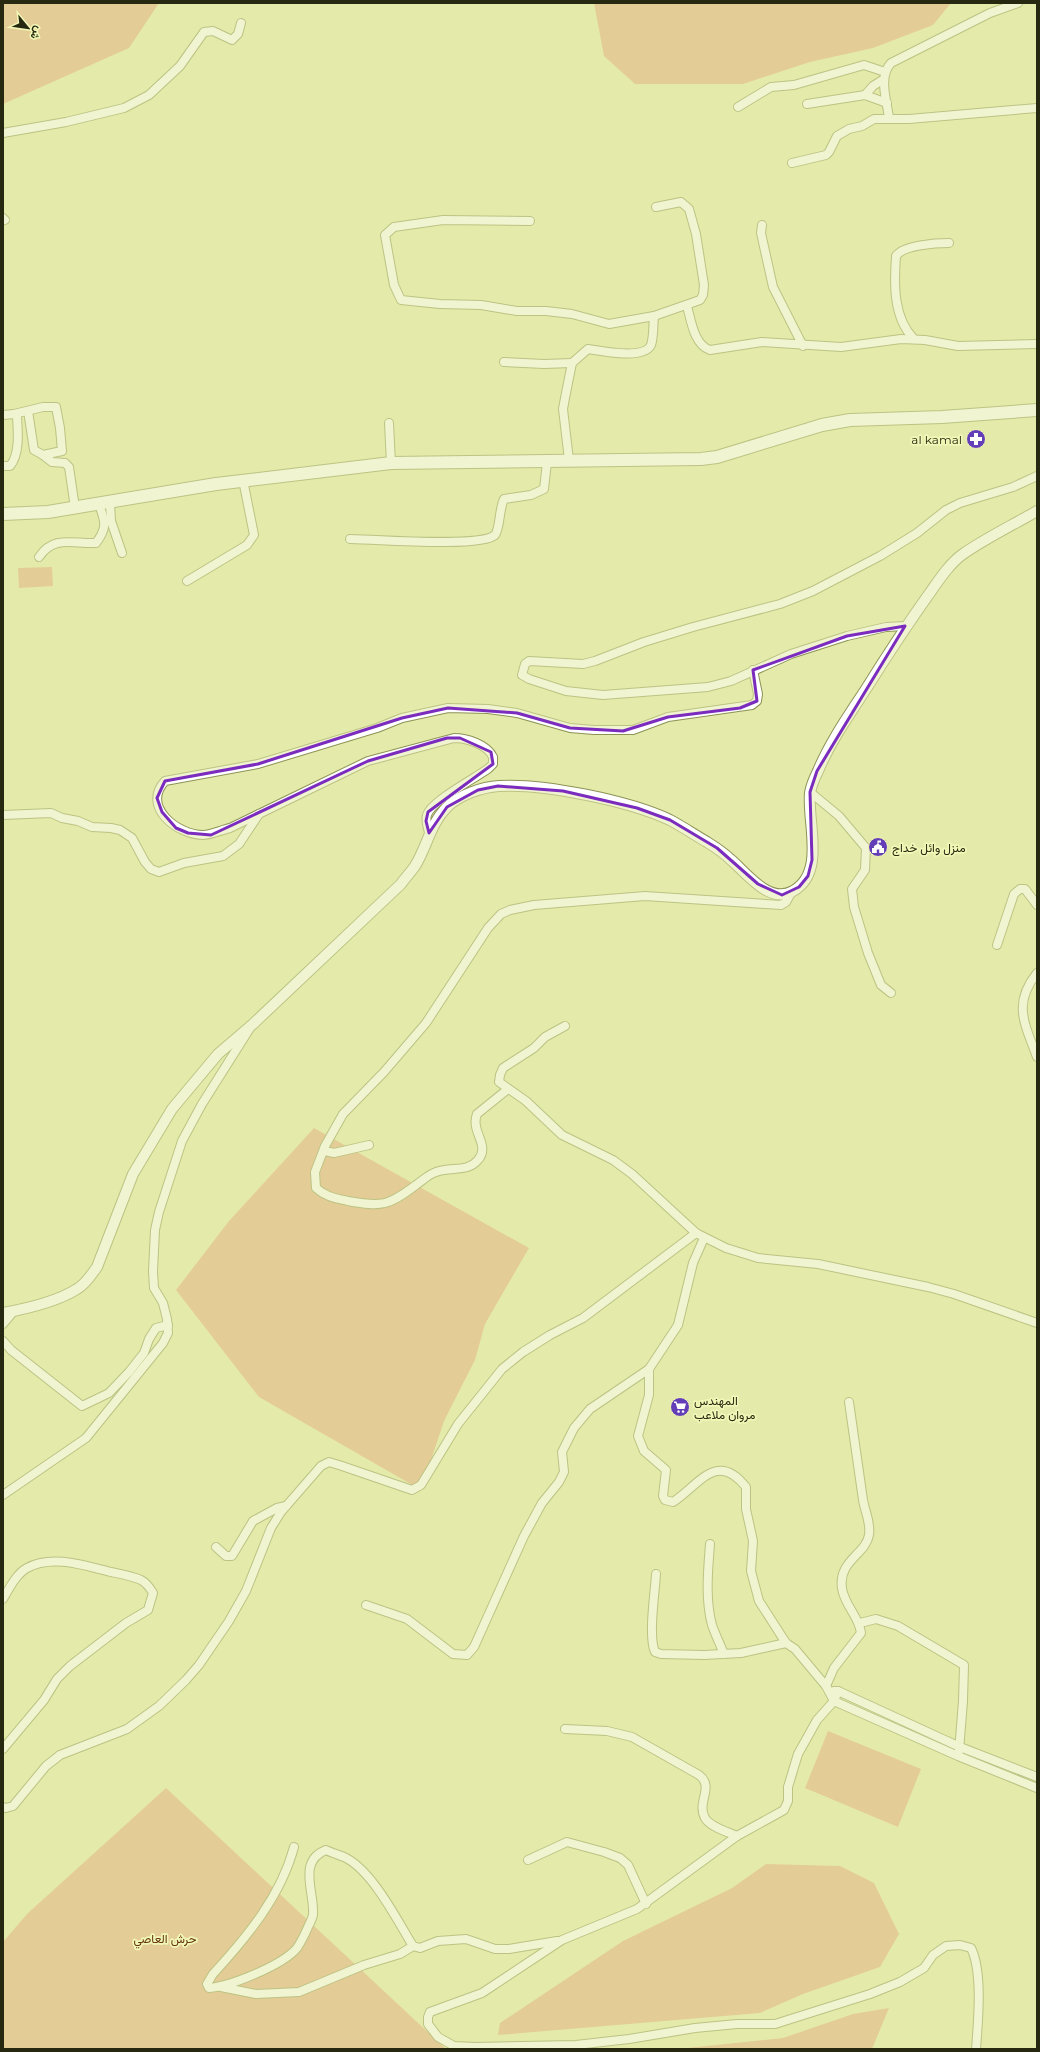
<svg xmlns="http://www.w3.org/2000/svg" width="1040" height="2052" viewBox="0 0 1040 2052" font-family="Montserrat,Vazirmatn,sans-serif">
<style>
.green{fill:#e4a781}
.lines{fill:none;stroke-linecap:round;stroke-linejoin:round}
.minor-casing{stroke:#8d9255;stroke-width:10}
.tertiary-casing{stroke:#8d9255;stroke-width:12}
.secondary-casing{stroke:#8d9255;stroke-width:14}
.minor{stroke:#fff;stroke-width:8}
.tertiary{stroke:#fff;stroke-width:10}
.secondary{stroke:#fff;stroke-width:12}
.marked{fill:none;stroke:#7b2cbf;stroke-width:3;stroke-linejoin:round}
.labels{text-anchor:middle;dominant-baseline:central;stroke-width:3.5;stroke-linejoin:round;paint-order:stroke}
.poi-label{font-size:12px;fill:#26280f;stroke:#f1f8b7;text-anchor:start}
.park-label{font-size:12px;fill:#65330d;stroke:#f1f8b7}
</style>
<rect width="100%" height="100%" fill="#e4ebaa"/>
<g class="green">
<path d="M 3,3 L 159,3 L 129,48 L 3,104 Z"/>
<path d="M 594,3 L 951,3 L 933,25 L 873,48 L 810,62 L 743,84 L 635,84 L 604,56 Z"/>
<path d="M 52,567 L 53,586 L 19,588 L 18,568 Z"/>
<path d="M 314,1128 L 529,1248 L 485,1324 L 475,1360 L 444,1421 L 421,1490 L 259,1397 L 176,1290 L 229,1221 Z"/>
<path d="M 828,1731 L 921,1769 L 898,1827 L 805,1788 Z"/>
<path d="M 166,1788 L 446,2049 L 3,2049 L 3,1942 L 27,1914 Z"/>
<path d="M 766,1864 L 840,1866 L 874,1883 L 899,1934 L 880,1967 L 803,1994 L 760,2013 L 498,2035 L 500,2023 L 623,1941 L 732,1888 Z"/>
<path d="M 889,2008 L 872,2049 L 677,2049 L 783,2038 L 853,2014 Z"/>
</g>
<g class="lines">
<defs>
<g id="minor">
<path d="M 865,95 L 873,86 L 884,79"/>
<path d="M 807,104 L 865,95 L 887,103"/>
<path d="M 738,107 L 771,87 L 794,85 L 864,65 L 885,72"/>
<path d="M 889,118 C 887,101 878,77 891,63 L 990,13 L 1018,3"/>
<path d="M 3,133 L 66,122 L 124,108 L 149,95 L 180,66 L 204,32 L 213,31 L 232,40 L 238,34 L 241,23"/>
<path d="M 792,163 L 826,155 L 829,152 L 837,136 L 849,129 L 862,126 L 874,119 L 909,119 L 1037,108"/>
<path d="M 3,218 L 5,220"/>
<path d="M 530,221 L 443,220 L 394,227 L 385,235 L 394,285 L 401,300 L 440,304 L 481,305 L 517,311 L 546,311 L 572,314 L 609,324 L 654,316"/>
<path d="M 762,225 L 761,233 L 773,287 L 803,346"/>
<path d="M 687,306 C 691,320 694,345 710,350 L 762,342 L 841,347 L 901,339 L 925,340 L 958,346 L 1037,344"/>
<path d="M 914,339 C 893,318 894,284 896,256 C 903,245 937,243 949,243"/>
<path d="M 504,362 L 544,364 L 572,363"/>
<path d="M 14,414 L 43,407 L 56,407 L 60,428 L 62,451 L 43,455 L 34,450 L 28,411"/>
<path d="M 3,415 L 14,414 L 17,417 C 18,432 20,454 10,466 L 3,466"/>
<path d="M 389,423 L 391,463"/>
<path d="M 43,455 L 52,462 L 65,463 L 69,467 L 75,508"/>
<path d="M 569,460 L 563,409 L 565,398 L 572,363 L 588,349 C 601,351 644,360 651,345 C 654,336 653,325 654,316 L 700,300 L 703,295 L 704,285 L 696,234 L 689,209 L 681,202 L 656,207"/>
<path d="M 110,503 L 111,521 L 122,553"/>
<path d="M 350,539 C 373,539 481,548 495,535 C 500,529 499,509 504,499 L 531,495 L 544,489 L 547,462"/>
<path d="M 39,557 C 54,535 72,544 96,543 C 108,527 105,522 99,504"/>
<path d="M 187,581 L 247,545 L 254,535 L 243,480"/>
<path d="M 905,626 L 886,627 L 847,636 L 791,654 L 731,681 L 708,687 L 603,695 L 566,691 L 529,679 L 522,675 L 525,664 L 529,661 L 583,664 L 595,661 L 644,642 L 693,627 L 780,604 L 813,591 L 880,556 L 917,533 L 946,510 L 960,503 L 1013,487 L 1037,476"/>
<path d="M 810,792 L 839,816 L 866,848 L 865,870 L 852,889 L 854,907 L 868,953 L 881,985 L 891,993"/>
<path d="M 3,815 L 51,813 L 62,818 L 78,821 L 92,827 L 111,828 L 120,830 L 132,838 L 145,862 L 151,869 L 159,872 L 184,863 L 223,856 L 239,844 L 259,814"/>
<path d="M 429,833 C 428,827 425,821 427,815 C 431,801 476,778 489,768 L 493,764 L 493,757 C 487,744 466,738 454,738 L 368,761 L 230,828 C 221,830 212,835 203,835 C 178,835 141,807 165,781 L 258,764 L 377,728 L 402,718 L 448,708 L 488,709 L 517,713 L 570,728 L 594,730 L 633,730 L 668,717 L 752,705 L 757,701 L 758,694 L 753,670"/>
<path d="M 997,945 L 1014,894 L 1020,889 L 1025,889 L 1037,905"/>
<path d="M 1037,973 C 1012,1004 1025,1024 1037,1057"/>
<path d="M 565,1026 L 545,1037 L 534,1048 L 503,1068 L 500,1075 L 499,1082 L 526,1101 L 562,1135 L 613,1160 L 632,1174 L 696,1233 L 726,1248 L 758,1258 L 818,1264 L 928,1287 L 954,1294 L 1037,1323"/>
<path d="M 508,1089 L 477,1114 C 470,1132 491,1145 478,1160 C 467,1173 451,1166 436,1172 C 429,1174 422,1181 416,1185 C 388,1206 382,1207 348,1201 C 335,1198 326,1197 316,1188 L 315,1172 L 325,1146 L 343,1114 L 384,1072 L 426,1023 L 488,928 L 501,914 L 510,910 L 534,905 L 645,896 L 781,905 L 786,902 L 791,893"/>
<path d="M 325,1151 L 334,1153 L 369,1145"/>
<path d="M 704,1238 L 693,1263 L 678,1325 L 649,1369 L 649,1395 L 638,1436 L 644,1451 L 666,1470 L 663,1496 L 665,1500 L 673,1502 C 699,1485 717,1450 746,1487 L 746,1509 L 753,1541 L 751,1571 L 759,1601 L 786,1643 L 795,1649 L 826,1686 L 834,1701 L 958,1756 L 1037,1788"/>
<path d="M 3,1324 L 14,1311"/>
<path d="M 3,1341 L 11,1350 L 82,1406 L 109,1393 L 129,1372 L 144,1353 L 149,1339 L 156,1328 L 168,1325"/>
<path d="M 3,1495 L 86,1438 L 163,1343 L 168,1333 L 167,1319 L 163,1303 L 154,1288 L 153,1271 L 155,1230 L 159,1212 L 182,1141 L 202,1104 L 250,1028"/>
<path d="M 710,1544 C 708,1570 705,1599 712,1625 C 715,1634 720,1644 724,1654"/>
<path d="M 216,1547 L 226,1556 L 232,1556 L 253,1521 L 277,1508 L 286,1506"/>
<path d="M 656,1574 C 655,1593 648,1636 655,1652 L 661,1654 L 704,1655 L 741,1653 L 786,1643"/>
<path d="M 3,1599 C 9,1589 16,1574 27,1568 C 52,1554 86,1566 111,1572 C 121,1574 132,1576 141,1580 C 147,1583 150,1588 153,1593 L 148,1610 L 126,1623 L 70,1666 L 57,1679 L 44,1700 L 3,1749"/>
<path d="M 366,1605 L 407,1619 L 453,1654 L 467,1655 L 474,1647 L 524,1536 L 542,1503 L 559,1482 L 564,1472 L 562,1452 L 574,1428 L 590,1409 L 649,1369"/>
<path d="M 860,1623 L 876,1619 L 898,1626 L 964,1665 L 963,1701 L 959,1751"/>
<path d="M 826,1686 L 834,1668 L 861,1633 C 859,1616 844,1605 842,1588 C 838,1561 866,1554 869,1535 C 871,1522 865,1512 863,1500 C 858,1467 854,1435 849,1402"/>
<path d="M 834,1691 L 838,1691 L 960,1747 L 1037,1777"/>
<path d="M 838,1691 L 834,1701 L 817,1720 L 798,1754 L 788,1787 L 788,1801 L 784,1810 L 737,1836 L 637,1909 L 562,1940 L 482,1993 L 430,2012 L 428,2017 L 428,2024 L 438,2037 L 454,2046 L 475,2047 L 576,2045 L 629,2039 L 695,2028 L 737,2024 L 775,2024 L 870,1994 L 900,1982 L 924,1968 L 933,1955 L 946,1946 L 960,1945 L 971,1948 C 983,1972 978,2022 976,2049"/>
<path d="M 565,1729 L 607,1731 L 632,1737 L 699,1775 C 715,1787 696,1802 705,1818 C 710,1827 728,1832 737,1836"/>
<path d="M 3,1807 L 6,1808 L 13,1806 L 46,1766 L 60,1755 L 127,1729 L 159,1706 L 186,1680 L 199,1665 L 229,1621 L 246,1591 L 271,1528 L 281,1512 L 321,1466 L 329,1462 L 342,1466 L 412,1490 L 421,1485 L 458,1424 L 502,1369 L 523,1352 L 550,1335 L 583,1318 L 696,1233"/>
<path d="M 294,1847 C 281,1896 247,1937 213,1974 L 207,1984 L 209,1988 C 231,1986 283,1965 297,1948 C 301,1942 305,1934 308,1927 C 310,1923 312,1919 313,1915 C 315,1893 297,1861 326,1850 C 332,1853 340,1855 346,1858 C 373,1872 397,1920 413,1946 L 420,1948 L 438,1941 L 466,1939 L 495,1949 L 509,1949 L 557,1941"/>
<path d="M 528,1860 L 567,1842 L 604,1852 L 620,1858 L 628,1865 L 646,1904"/>
<path d="M 221,1987 L 256,1994 L 299,1992 L 364,1965 L 400,1954 L 413,1946"/>
</g>
<path id="tertiary" d="M 3,1313 C 25,1309 58,1301 77,1289 C 86,1284 91,1275 97,1267 L 133,1174 L 172,1109 L 218,1054 L 253,1024 L 401,884 C 405,878 411,872 415,866 C 427,847 430,824 447,807 C 459,795 482,787 499,786 C 543,783 630,801 670,820 C 683,827 695,835 707,842 C 715,847 723,852 730,859 C 746,872 769,905 793,891 C 826,873 807,822 810,793 C 811,786 815,777 818,771 C 830,742 849,715 866,689 C 886,657 907,625 929,594 C 939,580 949,564 963,554 C 986,538 1013,525 1037,511"/>
<path id="secondary" d="M 3,514 L 48,512 L 216,484 L 391,463 L 701,459 L 717,457 L 822,425 L 850,420 L 942,417 L 1037,410"/>
</defs>
<use href="#minor" class="minor-casing"/>
<use href="#tertiary" class="tertiary-casing"/>
<use href="#secondary" class="secondary-casing"/>
<use href="#minor" class="minor"/>
<use href="#tertiary" class="tertiary"/>
<use href="#secondary" class="secondary"/>
</g>
<path d="M0 0H1040V2052H0ZM 905,626 L 817,771 L 810,792 L 812,860 L 808,876 L 799,887 L 782,895 L 758,884 L 717,848 L 670,820 L 637,808 L 563,791 L 498,786 L 478,790 L 447,807 L 429,833 L 426,821 L 428,812 L 493,764 L 491,752 L 460,738 L 447,738 L 368,761 L 211,835 L 188,833 L 176,828 L 162,812 L 157,798 L 165,781 L 258,764 L 402,718 L 448,708 L 517,713 L 570,728 L 623,731 L 668,717 L 740,708 L 757,701 L 753,670 L 847,636 Z" fill="#e4ebaa" fill-opacity=".55" fill-rule="evenodd"/>
<path class="marked" d="M 905,626 L 817,771 L 810,792 L 812,860 L 808,876 L 799,887 L 782,895 L 758,884 L 717,848 L 670,820 L 637,808 L 563,791 L 498,786 L 478,790 L 447,807 L 429,833 L 426,821 L 428,812 L 493,764 L 491,752 L 460,738 L 447,738 L 368,761 L 211,835 L 188,833 L 176,828 L 162,812 L 157,798 L 165,781 L 258,764 L 402,718 L 448,708 L 517,713 L 570,728 L 623,731 L 668,717 L 740,708 L 757,701 L 753,670 L 847,636 Z"/>
<defs>
<symbol id="pharmacy-disc" viewBox="-11 -11 22 22"><circle r="9.5" fill="#643eb6" stroke="#f1f8b7"/><path d="M-2-6h4v4h4v4h-4v4h-4v-4h-4v-4h4Z" fill="#fff"/></symbol>
<symbol id="civic-disc" viewBox="-11 -11 22 22"><circle r="9.5" fill="#643eb6" stroke="#f1f8b7"/><path d="M-.6-6.5H3V-4.5H.6V-3L4-1V1h2V6H-6V1h2V-1L-.6-3ZM-1.2 2.5V6h2.4V2.5Z" fill="#fff"/></symbol>
<symbol id="supermarket-disc" viewBox="-11 -11 22 22"><circle r="9.5" fill="#643eb6" stroke="#f1f8b7"/><path d="M-6-5.5h2.5l.6 2H6L4.5 2H-2.5L-4.4-4H-6ZM-1.5 3.2a1.3 1.3 0 1 0 .1 0ZM3 3.2a1.3 1.3 0 1 0 .1 0Z" fill="#fff"/></symbol>
</defs>
<g fill-rule="evenodd">
<use href="#pharmacy-disc" x="965" y="428" width="22" height="22"/>
<use href="#civic-disc" x="867" y="836" width="22" height="22"/>
<use href="#supermarket-disc" x="669" y="1396" width="22" height="22"/>
</g>
<g class="labels">
<g class="poi-label">
<text x="962" y="439" text-anchor="end">al kamal</text>
<text x="892" y="847">منزل وائل خداج</text>
<text x="694" y="1400">المهندس<tspan x="694" dy="14">مروان ملاعب</tspan></text>
</g>
<g class="park-label">
<text x="165" y="1938">حرش العاصي</text>
</g>
</g>
<rect width="1040" height="2052" fill="none" stroke="#26280f" stroke-width="8"/>
<g transform="translate(28 28) rotate(119)" stroke="#f1f8b7" stroke-width="3" paint-order="stroke">
<path d="M0-3L7 15L0 10L-7 15Z" fill="#26280f"/>
<text y="-6" font-size="11" font-weight="bold" text-anchor="middle" fill="#26280f">ش</text>
</g>
</svg>
